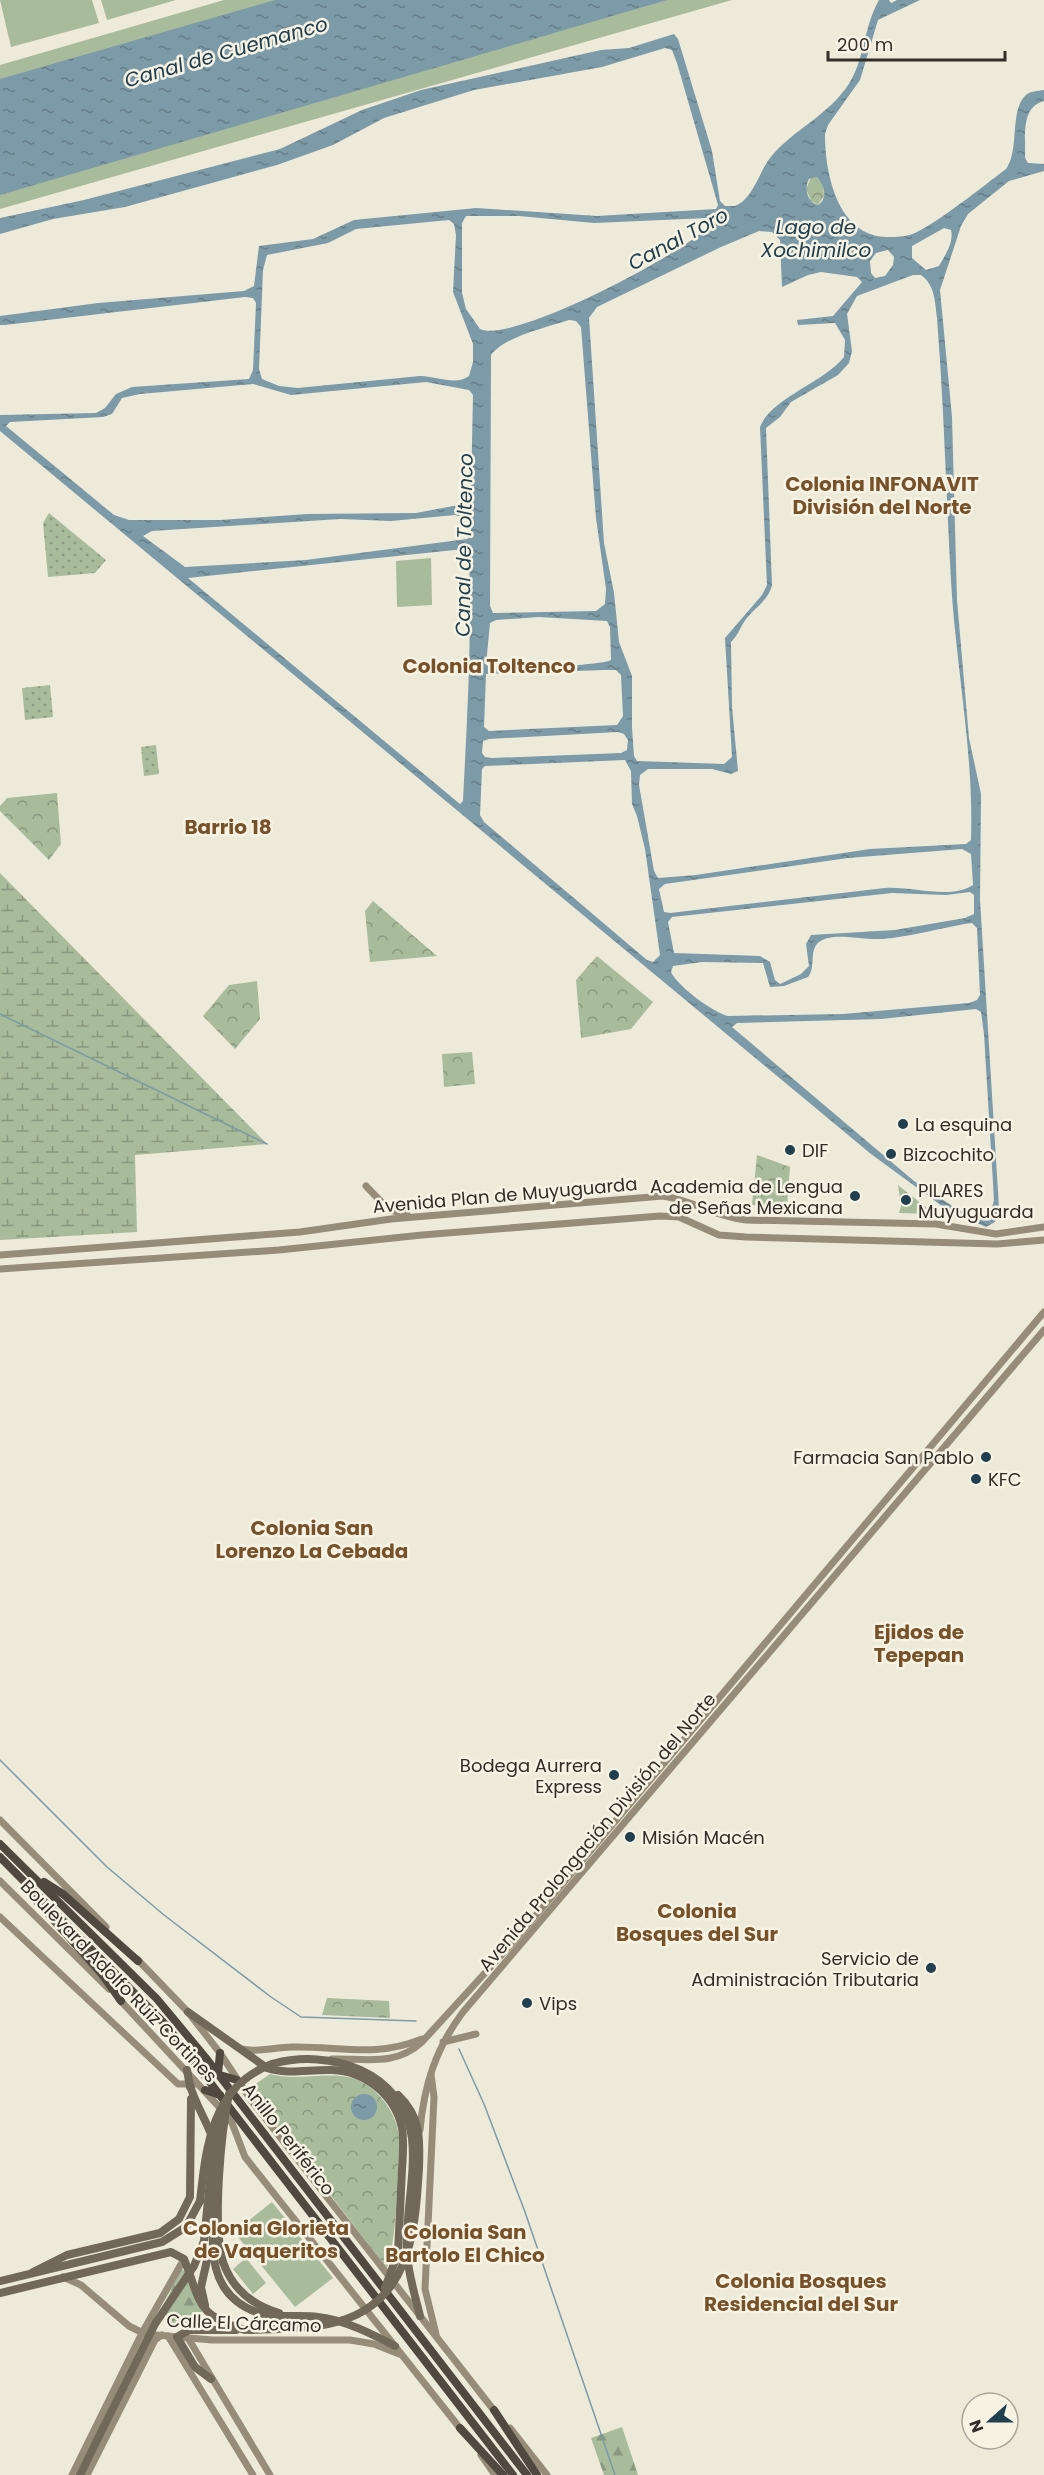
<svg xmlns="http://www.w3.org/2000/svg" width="1044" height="2475" viewBox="0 0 1044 2475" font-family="Poppins,sans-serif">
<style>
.grass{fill:url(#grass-dots)}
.forest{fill:url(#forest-firs)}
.wetland{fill:url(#wetland-marsh)}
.park{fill:url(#park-crowns)}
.pitch{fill:#a8bb9b}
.water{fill:url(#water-ripples);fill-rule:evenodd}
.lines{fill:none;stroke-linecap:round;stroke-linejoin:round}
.stream{stroke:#7c9aa7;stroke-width:1.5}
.secondary{stroke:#978c79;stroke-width:7}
.primary{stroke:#726859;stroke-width:8}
.highway{stroke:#51493f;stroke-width:8}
.primary-bridge{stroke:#726859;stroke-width:8}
.poi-dot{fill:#213f4e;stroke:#f6f3e5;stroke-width:2}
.labels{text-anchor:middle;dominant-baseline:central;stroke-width:5;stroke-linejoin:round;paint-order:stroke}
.poi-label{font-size:18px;fill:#322d26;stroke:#f6f3e5;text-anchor:start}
.street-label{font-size:18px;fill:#322d26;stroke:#f6f3e5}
.water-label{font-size:20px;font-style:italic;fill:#213f4e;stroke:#f6f3e5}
.neighbourhood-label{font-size:20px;font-weight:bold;fill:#775129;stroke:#f6f3e5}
</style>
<defs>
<pattern id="grass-dots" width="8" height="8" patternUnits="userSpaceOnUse" patternTransform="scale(1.5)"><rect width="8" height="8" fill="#a8bb9b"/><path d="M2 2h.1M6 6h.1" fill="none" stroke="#89987e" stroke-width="1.8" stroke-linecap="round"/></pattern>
<pattern id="forest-firs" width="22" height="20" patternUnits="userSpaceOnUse" patternTransform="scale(1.5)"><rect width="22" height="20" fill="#a8bb9b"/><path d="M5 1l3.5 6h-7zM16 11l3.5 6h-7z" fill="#89987e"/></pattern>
<pattern id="wetland-marsh" width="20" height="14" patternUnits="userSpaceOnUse" patternTransform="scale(1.5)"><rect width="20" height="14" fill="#a8bb9b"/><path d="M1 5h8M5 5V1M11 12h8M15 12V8" fill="none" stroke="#89987e"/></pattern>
<pattern id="park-crowns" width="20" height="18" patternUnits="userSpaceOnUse" patternTransform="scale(1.5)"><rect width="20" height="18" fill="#a8bb9b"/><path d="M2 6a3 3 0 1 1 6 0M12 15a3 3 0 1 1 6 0" fill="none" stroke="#89987e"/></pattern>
<pattern id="water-ripples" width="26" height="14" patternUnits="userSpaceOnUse" patternTransform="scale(1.5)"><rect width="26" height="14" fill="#7c9aa7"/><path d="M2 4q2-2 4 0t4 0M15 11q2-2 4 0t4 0" fill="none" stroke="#667e88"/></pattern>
</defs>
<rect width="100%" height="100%" fill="#eeead9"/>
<g class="grass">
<path d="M 49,513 L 106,560 L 95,573 L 48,577 L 43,523 Z"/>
<path d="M 50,685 L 53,717 L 25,720 L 22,688 Z"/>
<path d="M 156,745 L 159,774 L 144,776 L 141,747 Z"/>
</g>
<g class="forest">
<path d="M 181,2269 L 186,2272 L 202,2311 L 197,2322 L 171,2324 L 162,2309 Z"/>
<path d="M 622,2427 L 638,2475 L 604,2475 L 591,2438 Z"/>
</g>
<path class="wetland" d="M 0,873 L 267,1144 L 135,1155 L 137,1232 L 0,1240 Z"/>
<g class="park">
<path d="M 811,177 L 816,177 L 823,184 L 824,196 L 818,205 L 811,201 L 806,189 Z"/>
<path d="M 57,793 L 61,844 L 49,860 L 0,811 L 0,806 L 7,798 Z"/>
<path d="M 373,901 L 437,956 L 370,962 L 365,911 Z"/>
<path d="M 597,956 L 653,1002 L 631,1029 L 581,1038 L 576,980 Z"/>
<path d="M 257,981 L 260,1019 L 235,1049 L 203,1016 L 229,985 Z"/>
<path d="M 472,1052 L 475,1084 L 444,1087 L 442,1054 Z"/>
<path d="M 757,1155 L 790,1167 L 787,1206 L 752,1205 Z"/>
<path d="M 898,1185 L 934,1214 L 899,1213 L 901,1206 Z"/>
<path d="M 327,1998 L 389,2001 L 390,2018 L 322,2015 Z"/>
<path d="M 270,2074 C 296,2081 322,2072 348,2077 C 374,2082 396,2110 399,2136 C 401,2147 398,2161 398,2173 C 396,2205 396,2237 387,2268 L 248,2089 Z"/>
</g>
<g class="pitch">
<path d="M 0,0 L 92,0 L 99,23 L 11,47 Z"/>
<path d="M 101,0 L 176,0 L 107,20 Z"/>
<path d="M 224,0 L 732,0 L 0,209 L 0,65 Z"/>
<path d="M 431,558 L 432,605 L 397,607 L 396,561 Z"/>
<path d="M 272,2202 L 333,2278 L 295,2307 L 234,2232 Z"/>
<path d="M 246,2258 L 266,2283 L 253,2294 L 233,2269 Z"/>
</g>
<g class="water">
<path d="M 275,0 L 667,0 L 0,195 L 0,79 Z"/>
<path d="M 879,0 L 889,0 L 891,3 L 897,0 L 920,0 L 878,20 L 860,80 L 828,125 L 825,134 C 825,175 838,236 887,237 C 897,237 906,237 915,233 C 940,221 982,187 1006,169 C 1020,150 1009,110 1026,95 C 1030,91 1038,91 1044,90 L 1044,101 C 1020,107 1026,138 1025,158 L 1028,163 L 1044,164 L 1044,171 L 1009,181 L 968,214 L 961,226 L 940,290 L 952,417 L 957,600 L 969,738 L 981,794 L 980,900 L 999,1208 L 995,1222 L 986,1227 L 946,1209 L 871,1154 L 0,431 L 0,415 L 96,413 L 105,408 L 116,394 L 132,387 L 249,379 L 253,370 L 256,303 L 253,298 L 245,297 L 5,325 L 0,325 L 0,316 L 98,303 L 244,291 L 254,286 L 259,246 L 313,239 L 354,220 L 476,208 L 597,216 L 716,209 L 718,205 L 677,63 L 672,50 L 665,48 L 602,67 L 474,90 L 384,118 L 333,145 L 277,165 L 125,207 L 53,219 L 0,234 L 0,218 L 84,200 L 280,149 L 362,110 L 421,90 L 601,50 L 629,48 L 674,34 L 678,39 L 712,151 L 720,201 L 725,206 L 735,206 C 753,199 759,172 770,158 C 793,129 829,116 850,82 C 865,57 864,26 879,0 ZM 816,177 C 825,184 828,199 818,205 C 807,202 804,188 809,179 ZM 466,216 L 519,216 L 594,223 L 708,218 L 712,223 C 690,251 510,345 480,329 L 466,309 L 462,293 L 462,223 ZM 449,220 L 454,224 L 456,235 L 453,292 L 473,344 L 473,362 L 469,376 C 456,386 436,376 420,376 L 298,388 L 279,386 L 262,379 L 259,369 L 263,270 L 267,255 L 328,243 L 356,229 ZM 944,228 L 951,230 C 954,243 945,255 939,266 L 926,270 L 912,258 L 912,246 ZM 759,231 L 772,232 L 780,240 L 782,287 L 808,275 L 821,272 L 857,277 L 862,282 L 833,316 L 797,320 L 798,325 L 835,323 L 845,340 L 844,357 C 825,382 771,398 760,427 L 767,585 L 762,595 L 725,638 L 732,757 L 724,764 L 637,761 L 634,756 L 632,727 L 632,676 L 619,642 L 614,593 L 604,543 L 589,318 L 597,307 L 721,247 ZM 888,250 L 894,257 L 893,265 L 885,276 L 875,278 L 871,273 L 870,261 L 876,253 ZM 913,275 L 921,275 C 935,285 935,302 937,318 C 944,406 946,493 951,581 C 956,667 974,754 971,840 L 966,844 L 870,849 L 696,875 L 658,878 L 654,871 L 639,785 L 640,775 L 648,769 L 712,769 L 731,774 L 738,771 L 732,707 L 731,642 C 738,635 739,630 744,622 C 753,608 768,602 772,585 L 766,428 L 780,417 L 791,402 L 838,375 L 849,363 L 852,351 L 847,314 L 857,296 ZM 569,320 L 576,321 L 581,327 L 596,518 L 606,589 L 605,604 L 596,611 L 493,613 L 490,606 L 491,355 C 503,337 548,327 569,320 ZM 426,382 L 469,390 L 473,395 L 471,491 L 464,504 L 416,513 L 307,514 L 220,520 L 129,520 L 114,515 L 6,426 L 10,422 L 103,417 L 112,414 L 122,398 L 140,394 L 253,384 L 291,395 ZM 455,515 L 468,519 L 471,524 L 471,536 L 467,539 L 306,560 L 185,567 L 143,536 L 152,531 L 340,519 L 391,521 ZM 464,549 L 468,551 L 469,557 C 472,639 467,720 463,801 L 460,804 L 188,578 ZM 539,617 L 607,621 L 610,627 L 611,660 C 602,666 496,670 486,665 L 490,623 L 496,620 ZM 605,670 L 616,670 L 621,675 L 623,716 L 617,725 L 489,731 L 484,727 L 486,674 ZM 618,732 L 624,734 L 628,740 L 627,750 L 621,753 L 492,758 L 485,757 L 482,753 L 483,741 L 489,739 ZM 625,760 L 631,771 L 632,804 L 637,816 L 645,849 L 660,955 L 653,962 L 647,960 L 484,822 L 480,815 L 482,769 L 485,766 ZM 962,849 L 971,854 L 973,885 C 951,900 911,886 885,888 L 670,913 L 664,912 L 659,889 L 665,884 L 848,858 ZM 970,892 L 974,895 L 974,914 L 965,918 L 895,930 L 811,935 L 806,944 L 809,966 L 801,974 L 780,984 L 775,980 L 770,962 L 760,956 L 674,953 L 668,922 L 672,917 L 892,893 L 946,895 ZM 972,923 L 977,928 L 980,995 L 977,1000 L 969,1003 L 843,1014 L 728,1016 C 714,1013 677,986 671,972 L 673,966 L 702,962 L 763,963 L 770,987 L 784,986 L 808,977 C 816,968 809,951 818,943 C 830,932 857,939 872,939 C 902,940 941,927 972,923 ZM 976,1009 L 981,1012 L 984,1034 L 994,1200 L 990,1215 L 979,1219 L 957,1209 L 914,1181 L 732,1027 L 737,1023 L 881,1019 Z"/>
<circle cx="364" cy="2107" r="13"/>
</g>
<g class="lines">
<g class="stream">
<path d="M 0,1014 L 267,1144"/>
<path d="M 0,1760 L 107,1867 L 164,1915 L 271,1997 L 301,2017 L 416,2021"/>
<path d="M 459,2049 L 484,2104 L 525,2212 L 615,2475"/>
</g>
<g class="secondary">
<path d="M 366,1186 L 389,1210 L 407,1214"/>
<path d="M 0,1255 L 300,1232 L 391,1219 L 663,1196 C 692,1200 716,1217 746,1220 L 936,1224 L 996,1234 L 1044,1227"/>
<path d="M 0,1269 L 279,1250 L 422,1235 L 660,1216 L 679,1217 L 719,1235 L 746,1237 L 997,1244 L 1044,1240"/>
<path d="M 0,1820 L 106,1927"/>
<path d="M 0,1881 L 109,1989"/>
<path d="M 0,1917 L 178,2084 L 195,2084"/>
<path d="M 137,1959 L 188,2012 L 220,2053 L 251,2100 L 496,2413"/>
<path d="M 119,1999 L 222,2110 L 232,2123 L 245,2157 L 463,2432"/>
<path d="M 443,2042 L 476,2034"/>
<path d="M 241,2049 C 259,2053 274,2047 292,2047 C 340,2046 375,2058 422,2039"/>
<path d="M 332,2059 C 364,2058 395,2067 422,2042 L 516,1939 L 1044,1312"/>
<path d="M 431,2074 L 434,2097 L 425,2289 L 436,2334"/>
<path d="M 420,2130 C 424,2085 436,2048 463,2012 L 1044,1330"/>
<path d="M 63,2277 L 81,2285 L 129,2326 L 145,2334 L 212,2340 L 350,2340 L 374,2344 L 399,2354"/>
<path d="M 168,2336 L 253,2475"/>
<path d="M 188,2338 L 270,2475"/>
<path d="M 510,2428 L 547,2475"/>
<path d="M 481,2455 L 495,2475"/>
<path d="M 72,2475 L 142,2333 L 184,2259"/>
<path d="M 87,2475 L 155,2340 L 162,2335"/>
</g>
<g class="primary">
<path d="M 188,2012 L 267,2068 C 288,2075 310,2069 332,2070 C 365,2071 395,2095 402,2128 C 404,2141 403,2156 402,2169"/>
<path d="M 272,2064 C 330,2048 403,2071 412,2138 C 416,2175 405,2215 407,2253 C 408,2274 415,2295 420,2316"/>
<path d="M 187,2070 L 190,2087"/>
<path d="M 190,2085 C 196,2108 213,2129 216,2153 C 222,2206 187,2289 259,2313 C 279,2319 298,2314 318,2317 C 345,2320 372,2334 395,2346"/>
<path d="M 398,2095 C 421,2117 420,2138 419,2168"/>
<path d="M 223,2262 C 232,2288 252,2305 279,2313"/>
<path d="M 33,2272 L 67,2255 L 160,2233 L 179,2219 L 190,2197 L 191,2099"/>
<path d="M 0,2281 L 162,2242 L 186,2227 L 200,2201"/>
<path d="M 0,2293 L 171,2252 L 184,2259 C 201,2301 195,2315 245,2330"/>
<path d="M 205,2305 L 201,2287 L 210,2247"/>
<path d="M 211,2379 L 195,2367 L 177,2337 L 189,2330 L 236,2330"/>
<path d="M 80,2475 L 103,2428"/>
</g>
<g class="highway">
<path d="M 0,1844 L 157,1999 L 205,2057 L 527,2475"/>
<path d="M 0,1857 L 165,2024 L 513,2475"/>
<path d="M 44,1882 L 63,1894 L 138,1961"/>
<path d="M 35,1899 L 101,1973 L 121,2001"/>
<path d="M 218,2074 L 220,2053"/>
<path d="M 220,2075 L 237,2080"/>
<path d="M 205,2090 L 220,2095"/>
<path d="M 494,2410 L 537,2475"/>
<path d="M 460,2428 L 503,2475"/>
</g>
<g class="primary-bridge">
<path d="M 200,2201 C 206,2146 212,2086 272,2064"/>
<path d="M 223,2262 C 212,2224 221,2133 229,2094"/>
<path d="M 385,2288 L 398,2253 L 402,2169"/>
<path d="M 249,2330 C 275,2329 302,2329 328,2324 C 409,2308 415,2236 419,2168"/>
<path d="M 103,2428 L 155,2324 L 194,2266 L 204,2241 L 213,2150 L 226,2111"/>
</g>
</g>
<g class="poi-dot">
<circle cx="903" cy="1124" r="6"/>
<circle cx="790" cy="1150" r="6"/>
<circle cx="891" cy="1154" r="6"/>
<circle cx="855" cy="1196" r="6"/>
<circle cx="906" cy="1200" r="6"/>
<circle cx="986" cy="1457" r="6"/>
<circle cx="976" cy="1479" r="6"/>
<circle cx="614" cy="1775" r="6"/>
<circle cx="630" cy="1837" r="6"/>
<circle cx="931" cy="1968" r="6"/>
<circle cx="527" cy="2003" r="6"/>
</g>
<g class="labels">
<g class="poi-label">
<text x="915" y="1124">La esquina</text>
<text x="802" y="1150">DIF</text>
<text x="903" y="1154">Bizcochito</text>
<text x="843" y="1186" text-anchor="end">Academia de Lengua<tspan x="843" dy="21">de Señas Mexicana</tspan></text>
<text x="918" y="1190">PILARES<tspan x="918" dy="21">Muyuguarda</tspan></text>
<text x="974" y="1457" text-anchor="end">Farmacia San Pablo</text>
<text x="988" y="1479">KFC</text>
<text x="602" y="1765" text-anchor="end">Bodega Aurrera<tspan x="602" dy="21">Express</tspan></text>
<text x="642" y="1837">Misión Macén</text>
<text x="919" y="1958" text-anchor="end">Servicio de<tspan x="919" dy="21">Administración Tributaria</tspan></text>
<text x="539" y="2003">Vips</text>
</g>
<g class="street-label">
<text transform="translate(505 1195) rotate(-5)">Avenida Plan de Muyuguarda</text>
<text transform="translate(597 1832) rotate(-50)">Avenida Prolongación División del Norte</text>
<text transform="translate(119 1981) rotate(46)">Boulevard Adolfo Ruiz Cortines</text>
<text transform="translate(289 2139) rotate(52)">Anillo Periférico</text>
<text transform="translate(244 2323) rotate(2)">Calle El Cárcamo</text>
</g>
<g class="water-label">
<text transform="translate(226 52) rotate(-16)">Canal de Cuemanco</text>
<text x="816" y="227">Lago de<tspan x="816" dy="23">Xochimilco</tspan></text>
<text transform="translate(678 239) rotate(-28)">Canal Toro</text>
<text transform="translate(464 545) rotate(-89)">Canal de Toltenco</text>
</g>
<g class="neighbourhood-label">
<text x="882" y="484">Colonia INFONAVIT<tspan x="882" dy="23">División del Norte</tspan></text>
<text x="489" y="666">Colonia Toltenco</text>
<text x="228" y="827">Barrio 18</text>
<text x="312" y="1528">Colonia San<tspan x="312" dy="23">Lorenzo La Cebada</tspan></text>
<text x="919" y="1632">Ejidos de<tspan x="919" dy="23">Tepepan</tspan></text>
<text x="697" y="1911">Colonia<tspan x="697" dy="23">Bosques del Sur</tspan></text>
<text x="266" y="2228">Colonia Glorieta<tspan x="266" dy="23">de Vaqueritos</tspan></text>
<text x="465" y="2232">Colonia San<tspan x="465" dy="23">Bartolo El Chico</tspan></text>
<text x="801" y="2281">Colonia Bosques<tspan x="801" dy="23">Residencial del Sur</tspan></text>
</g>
</g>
<g transform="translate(990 2421) rotate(249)"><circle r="28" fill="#f6f3e5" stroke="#a8a499" stroke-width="1.5"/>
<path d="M0-4.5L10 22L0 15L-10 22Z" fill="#213f4e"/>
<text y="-9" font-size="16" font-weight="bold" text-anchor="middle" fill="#322d26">N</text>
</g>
<path d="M828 51v9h177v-9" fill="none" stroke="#322d26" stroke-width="3"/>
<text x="837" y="51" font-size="18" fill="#322d26" stroke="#f6f3e5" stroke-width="4.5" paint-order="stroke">200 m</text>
</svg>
